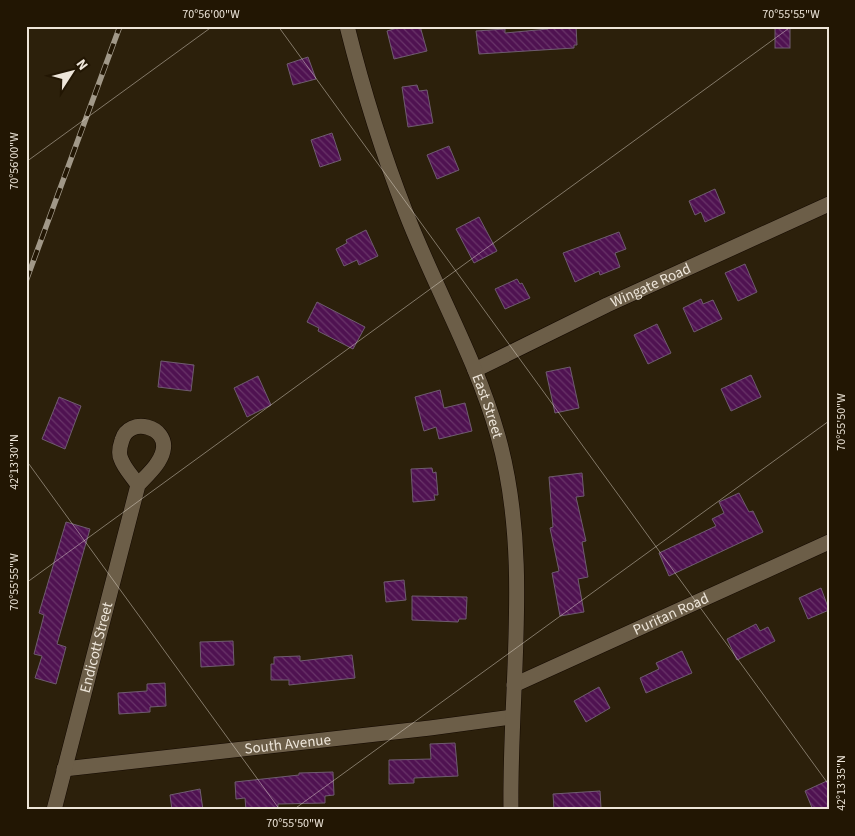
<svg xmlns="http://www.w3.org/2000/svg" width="855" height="836" viewBox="0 0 855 836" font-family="'Source Sans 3',sans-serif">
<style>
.building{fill:url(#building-back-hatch);stroke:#6f5c6f}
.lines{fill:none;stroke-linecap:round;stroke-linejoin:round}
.minor-casing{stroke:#140900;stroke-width:16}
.tertiary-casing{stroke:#140900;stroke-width:16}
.minor{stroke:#6c5e48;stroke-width:15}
.tertiary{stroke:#6c5e48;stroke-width:15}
.rail-casing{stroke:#a19888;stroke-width:5.5}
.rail{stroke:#221603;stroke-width:4;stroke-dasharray:11;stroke-linecap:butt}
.ticks{fill:none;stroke:#ede5d9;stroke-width:1;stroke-opacity:0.45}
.labels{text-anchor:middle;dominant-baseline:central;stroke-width:5;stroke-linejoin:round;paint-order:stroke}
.street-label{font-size:15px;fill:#ede5d9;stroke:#221603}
.neatline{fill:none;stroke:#ede5d9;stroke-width:2}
.ticks-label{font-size:12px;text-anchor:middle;fill:#ede5d9}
</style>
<defs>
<pattern id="building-back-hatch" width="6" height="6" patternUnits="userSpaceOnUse" patternTransform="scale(1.25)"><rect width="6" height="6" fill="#4f1251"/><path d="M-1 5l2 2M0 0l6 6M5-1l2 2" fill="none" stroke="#693469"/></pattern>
</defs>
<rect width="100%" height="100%" fill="#2c200b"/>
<g class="building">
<path d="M 404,26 L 420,26 L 427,51 L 394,59 L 387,31 Z"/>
<path d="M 548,26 L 576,26 L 577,45 L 574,45 L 574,48 L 479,54 L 476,31 L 505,29 L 505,33 L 548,29 Z"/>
<rect x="775" y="26" width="15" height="22"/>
<path d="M 308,57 L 316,79 L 293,85 L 287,64 Z"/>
<path d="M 417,85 L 419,91 L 427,90 L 433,123 L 408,127 L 402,87 Z"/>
<path d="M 332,133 L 341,160 L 320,167 L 311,140 Z"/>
<path d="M 449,146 L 459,170 L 437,179 L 427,155 Z"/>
<path d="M 715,189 L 725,213 L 705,222 L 701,212 L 695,215 L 689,201 Z"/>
<path d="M 479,217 L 497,251 L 474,263 L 456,229 Z"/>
<path d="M 366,230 L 378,256 L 359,265 L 357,260 L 344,266 L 336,249 L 347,243 L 346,240 Z"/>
<path d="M 619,232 L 626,249 L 615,253 L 620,267 L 600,275 L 599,271 L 575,282 L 563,253 Z"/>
<path d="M 745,264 L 757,292 L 738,301 L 725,273 Z"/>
<path d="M 517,279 L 520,284 L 522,283 L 530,298 L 505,309 L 495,289 Z"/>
<path d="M 701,299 L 703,304 L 713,300 L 722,319 L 694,332 L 683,308 Z"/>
<path d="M 317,302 L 365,327 L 353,349 L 318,331 L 319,328 L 307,322 Z"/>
<path d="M 657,324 L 671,353 L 648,364 L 634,335 Z"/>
<path d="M 161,361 L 194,365 L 191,391 L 158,387 Z"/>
<path d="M 570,367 L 579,408 L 555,413 L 546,372 Z"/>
<path d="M 751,375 L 761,397 L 731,411 L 721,389 Z"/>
<path d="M 258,376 L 271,405 L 247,417 L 234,388 Z"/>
<path d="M 440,390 L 444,408 L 465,403 L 472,431 L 439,439 L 436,427 L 424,431 L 415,397 Z"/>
<path d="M 59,397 L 81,406 L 65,449 L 42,439 Z"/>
<path d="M 432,468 L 433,473 L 436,472 L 438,495 L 434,495 L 435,500 L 413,502 L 411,469 Z"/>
<path d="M 582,473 L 584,496 L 576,497 L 586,541 L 582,542 L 588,577 L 578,579 L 584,612 L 560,616 L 552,573 L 559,571 L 550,528 L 553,527 L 549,477 Z"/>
<path d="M 739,493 L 749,512 L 753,511 L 763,532 L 669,576 L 659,553 L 716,526 L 712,519 L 724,513 L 719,502 Z"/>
<path d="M 66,522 L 90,529 L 57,644 L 66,647 L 56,684 L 35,678 L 42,656 L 34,654 L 44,615 L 39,613 Z"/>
<path d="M 404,580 L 406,600 L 386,602 L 384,582 Z"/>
<path d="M 821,588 L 829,610 L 808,619 L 799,598 Z"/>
<path d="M 412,596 L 467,597 L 466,619 L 459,619 L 458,622 L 412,620 Z"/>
<path d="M 756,624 L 760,631 L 768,627 L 775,641 L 737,660 L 727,639 Z"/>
<path d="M 233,641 L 234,665 L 201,667 L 200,642 Z"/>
<path d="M 682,651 L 692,673 L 646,693 L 640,678 L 659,669 L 656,663 Z"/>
<path d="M 352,655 L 355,678 L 289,685 L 289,680 L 271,680 L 271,664 L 274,664 L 274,657 L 300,656 L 300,661 Z"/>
<path d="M 165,683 L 166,706 L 150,707 L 150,712 L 119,714 L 118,693 L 147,691 L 147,684 Z"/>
<path d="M 599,687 L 610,708 L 586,722 L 574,701 Z"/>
<path d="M 455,743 L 458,776 L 414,778 L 414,783 L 389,784 L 389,760 L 431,759 L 430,744 Z"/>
<path d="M 333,772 L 334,795 L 325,796 L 325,803 L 278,804 L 278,810 L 246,810 L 245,798 L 236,799 L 235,782 L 299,775 L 299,773 Z"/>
<path d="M 829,780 L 829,806 L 821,810 L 813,810 L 805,791 Z"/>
<path d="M 200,789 L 203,810 L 172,810 L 170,795 Z"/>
<path d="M 600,791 L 601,808 L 592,810 L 554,810 L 553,794 Z"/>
</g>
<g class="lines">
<defs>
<g id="minor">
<path id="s1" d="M 475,370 L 607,305 L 829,204"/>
<path id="s2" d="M 514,685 L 829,542"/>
<path id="s3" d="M 64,769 L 430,728 L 512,717"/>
<path id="s4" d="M 54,810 L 138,485 C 147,475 160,464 163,451 C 169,426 129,416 122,440 C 120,446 118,453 121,459 C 124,468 133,477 138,485"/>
</g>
<g id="tertiary">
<path id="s5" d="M 347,26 C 363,90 382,152 406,213 C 435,288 476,358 498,436 C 532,557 509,686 511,810"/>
</g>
</defs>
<use href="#minor" class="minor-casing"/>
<use href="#tertiary" class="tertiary-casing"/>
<use href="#minor" class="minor"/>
<use href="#tertiary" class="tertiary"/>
<defs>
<path id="rail" d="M 26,281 L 120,26"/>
</defs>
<use href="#rail" class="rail-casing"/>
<use href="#rail" class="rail"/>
</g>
<path class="ticks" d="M 278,26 L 829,785M 26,162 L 213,26M 26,460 L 280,810M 26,583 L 792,26M 293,810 L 829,421"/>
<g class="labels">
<g class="street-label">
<text stroke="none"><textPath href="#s1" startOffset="195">Wingate Road</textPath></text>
<text stroke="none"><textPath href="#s5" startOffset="406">East Street</textPath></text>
<text stroke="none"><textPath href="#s2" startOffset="172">Puritan Road</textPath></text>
<text stroke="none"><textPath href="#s4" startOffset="168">Endicott Street</textPath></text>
<text stroke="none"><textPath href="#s3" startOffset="225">South Avenue</textPath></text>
</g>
</g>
<rect width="855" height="836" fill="none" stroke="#221603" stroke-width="55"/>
<g transform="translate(72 72) rotate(54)" stroke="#221603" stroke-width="4" paint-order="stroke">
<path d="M0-4L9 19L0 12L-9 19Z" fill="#ede5d9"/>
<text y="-8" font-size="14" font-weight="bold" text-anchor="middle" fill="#ede5d9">N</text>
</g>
<rect x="28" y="28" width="800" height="780" class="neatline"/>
<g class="ticks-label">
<text x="211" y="18">70°56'00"W</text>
<text x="791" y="18">70°55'55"W</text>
<text transform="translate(14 161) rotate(-90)" y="4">70°56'00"W</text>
<text transform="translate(841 422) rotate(-90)" y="4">70°55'50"W</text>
<text transform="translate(14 462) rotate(-90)" y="4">42°13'30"N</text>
<text transform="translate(14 582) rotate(-90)" y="4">70°55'55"W</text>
<text transform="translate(841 783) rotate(-90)" y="4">42°13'35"N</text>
<text x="295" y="827">70°55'50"W</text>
</g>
</svg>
